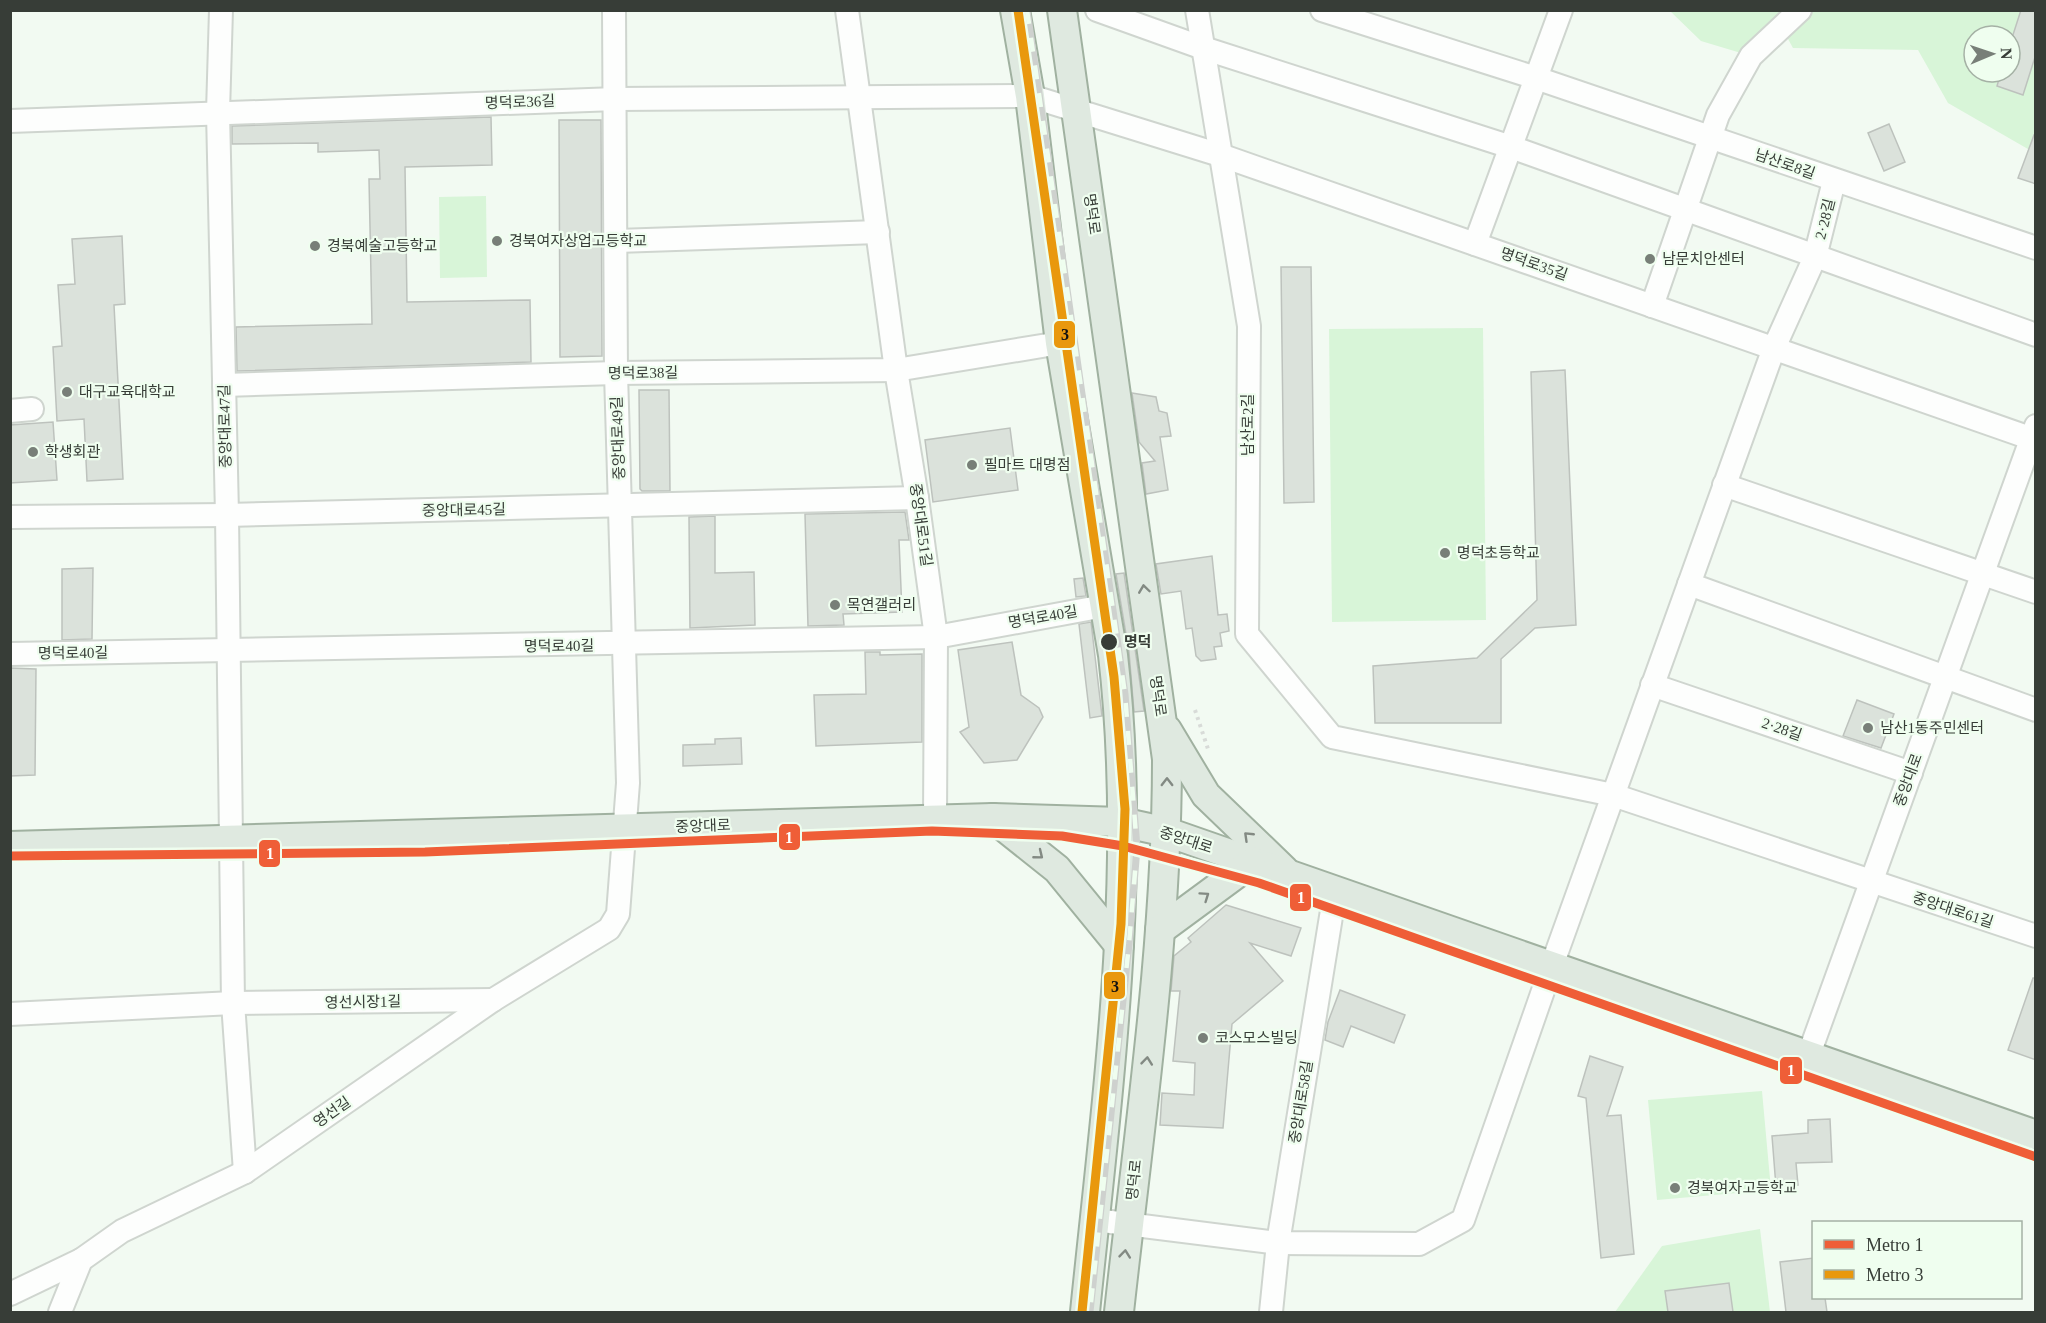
<svg xmlns="http://www.w3.org/2000/svg" width="2046" height="1323" viewBox="0 0 2046 1323" font-family="'Times New Roman','Noto Sans KR',serif">
<style>
.green{fill:#d8f5d8;fill-rule:evenodd}
.building{fill:#dbe2db;stroke:#bdc2bd;stroke-width:1.5}
.lines{fill:none;stroke-linecap:round;stroke-linejoin:round}
.minor-casing{stroke:#cfd5cf;stroke-width:26}
.major-casing{stroke:#a0b1a0;stroke-width:32}
.path{stroke:#d8dbd8;stroke-width:4;stroke-dasharray:3 4.5;stroke-linecap:butt}
.minor{stroke:#fdfefd;stroke-width:22}
.major{stroke:#dfe9e0;stroke-width:28}
.rail-casing{stroke:#ced1ce;stroke-width:7}
.rail{stroke:#effeef;stroke-width:4.5;stroke-dasharray:14;stroke-linecap:butt}
.metro-1-casing{stroke:#effeef;stroke-width:14}
.metro-2-casing{stroke:#effeef;stroke-width:14}
.metro-1{stroke:#ef5e37;stroke-width:9}
.metro-2{stroke:#e9980d;stroke-width:9}
.oneway{stroke:#838a83}
.poi-dot{fill:#787f78;stroke:#effeef;stroke-width:2}
.stop-dot{fill:#373d37;stroke:#effeef;stroke-width:2}
.labels{text-anchor:middle;dominant-baseline:central;stroke-width:4.5;stroke-linejoin:round;paint-order:stroke}
.street-label{font-size:15px;fill:#373d37;stroke:#effeef}
.poi-label{font-size:15px;fill:#373d37;stroke:#effeef;text-anchor:start}
.stop-label{font-size:15px;font-weight:bold;fill:#373d37;stroke:#effeef;text-anchor:start}
.line-badge{stroke:#effeef;stroke-width:2}
.badge-label{font-size:16px;text-anchor:middle;font-weight:bold;fill:#fff}
.pale-badge-label{font-size:16px;text-anchor:middle;font-weight:bold;fill:#111}
</style>
<rect width="100%" height="100%" fill="#f2faf2"/>
<g class="green">
<path d="M 1670,11 L 2035,11 L 2035,153 L 1948,103 L 1918,50 L 1793,48 L 1782,28 L 1751,56 L 1701,41 ZM 1974,36 L 2010,36 L 2010,72 L 1974,72 Z"/>
<path d="M 486,196 L 487,277 L 440,278 L 439,197 Z"/>
<path d="M 1483,328 L 1486,620 L 1332,622 L 1329,329 Z"/>
<path d="M 1762,1091 L 1771,1190 L 1657,1200 L 1648,1100 Z"/>
<path d="M 1760,1229 L 1770,1312 L 1615,1312 L 1662,1246 Z"/>
</g>
<g class="building">
<path d="M 2021,10 L 2036,10 L 2036,54 L 2023,95 L 1997,86 L 2001,72 L 2010,72 L 2010,44 Z"/>
<path d="M 491,117 L 492,165 L 405,167 L 407,302 L 530,300 L 531,362 L 237,371 L 236,327 L 372,324 L 369,179 L 380,179 L 379,150 L 318,152 L 318,143 L 232,144 L 232,126 Z"/>
<path d="M 559,120 L 601,120 L 602,356 L 560,357 Z"/>
<path d="M 1889,124 L 1905,162 L 1884,171 L 1868,133 Z"/>
<path d="M 2034,135 L 2036,136 L 2036,184 L 2018,178 Z"/>
<path d="M 122,236 L 125,304 L 114,305 L 123,479 L 87,481 L 84,419 L 57,421 L 53,347 L 62,346 L 58,285 L 75,284 L 72,239 Z"/>
<path d="M 1281,267 L 1311,267 L 1314,502 L 1284,503 Z"/>
<path d="M 1565,370 L 1576,625 L 1535,628 L 1501,659 L 1501,723 L 1375,723 L 1373,666 L 1477,658 L 1537,600 L 1531,372 Z"/>
<path d="M 639,390 L 669,390 L 670,491 L 642,491 L 640,489 Z"/>
<path d="M 1132,393 L 1156,397 L 1159,411 L 1167,413 L 1171,436 L 1160,437 L 1168,490 L 1146,494 L 1142,463 L 1155,461 L 1139,442 Z"/>
<path d="M 53,422 L 57,480 L 10,483 L 10,425 Z"/>
<path d="M 1010,428 L 1018,490 L 933,502 L 925,440 Z"/>
<path d="M 905,512 L 909,540 L 899,540 L 902,612 L 843,614 L 844,625 L 808,626 L 805,514 Z"/>
<path d="M 715,516 L 715,573 L 754,572 L 755,625 L 690,628 L 689,517 Z"/>
<path d="M 1212,556 L 1218,615 L 1227,614 L 1229,631 L 1220,633 L 1222,646 L 1214,647 L 1216,659 L 1201,661 L 1196,656 L 1192,628 L 1186,629 L 1181,591 L 1161,594 L 1156,564 Z"/>
<path d="M 93,568 L 92,639 L 62,640 L 62,569 Z"/>
<path d="M 1124,573 L 1144,711 L 1134,712 L 1129,652 L 1116,574 Z"/>
<path d="M 1083,578 L 1086,596 L 1076,597 L 1074,579 Z"/>
<path d="M 1091,622 L 1102,716 L 1090,718 L 1079,624 Z"/>
<path d="M 1012,642 L 1021,695 L 1039,708 L 1043,717 L 1017,760 L 984,763 L 960,732 L 969,727 L 958,650 Z"/>
<path d="M 865,652 L 880,652 L 880,655 L 922,654 L 922,742 L 816,746 L 814,695 L 866,694 Z"/>
<path d="M 10,668 L 36,669 L 35,775 L 10,776 Z"/>
<path d="M 1857,700 L 1894,714 L 1881,748 L 1843,736 Z"/>
<path d="M 741,738 L 742,764 L 683,766 L 683,745 L 715,744 L 715,739 Z"/>
<path d="M 1226,905 L 1301,928 L 1291,956 L 1250,943 L 1283,981 L 1232,1024 L 1223,1128 L 1160,1125 L 1162,1093 L 1194,1095 L 1195,1063 L 1173,1061 L 1180,991 L 1171,991 L 1174,956 L 1191,942 L 1188,938 Z"/>
<path d="M 2033,978 L 2036,978 L 2036,1060 L 2008,1050 Z"/>
<path d="M 1340,990 L 1405,1015 L 1394,1043 L 1351,1026 L 1343,1047 L 1325,1040 L 1328,1022 Z"/>
<path d="M 1590,1056 L 1623,1067 L 1607,1116 L 1621,1115 L 1634,1254 L 1601,1258 L 1586,1098 L 1578,1096 Z"/>
<path d="M 1830,1119 L 1832,1162 L 1796,1163 L 1798,1185 L 1776,1187 L 1772,1136 L 1808,1133 L 1808,1120 Z"/>
<path d="M 1814,1258 L 1814,1298 L 1825,1298 L 1827,1312 L 1786,1312 L 1780,1262 Z"/>
<path d="M 1729,1283 L 1733,1312 L 1668,1312 L 1665,1291 Z"/>
</g>
<g class="lines">
<defs>
<g id="minor">
<path d="M 221,10 L 218,112 L 227,515 L 233,1003 L 245,1172"/>
<path d="M 847,10 L 896,370 L 917,498 L 936,637 L 935,819"/>
<path d="M 1097,10 L 1203,48 L 1511,147 L 2036,335"/>
<path d="M 1197,10 L 1249,326 L 1247,634 L 1332,737 L 1613,795 L 2036,936"/>
<path d="M 1322,10 L 1536,78 L 2036,248"/>
<path d="M 10,121 L 616,99 L 1030,96 L 1220,155 L 2036,440"/>
<path d="M 617,241 L 878,232"/>
<path d="M 1475,244 L 1561,10"/>
<path d="M 1652,306 L 1718,115 L 1751,56 L 1800,10"/>
<path d="M 224,385 L 616,373 L 896,370 L 1060,343"/>
<path d="M 10,411 L 32,409"/>
<path d="M 1724,485 L 2036,592"/>
<path d="M 10,517 L 227,515 L 917,498"/>
<path d="M 1689,584 L 2036,710"/>
<path d="M 10,654 L 936,637 L 1104,606"/>
<path d="M 1652,685 L 1911,773"/>
<path d="M 10,1014 L 233,1003 L 493,1000"/>
<path d="M 1809,1054 L 2036,426"/>
<path d="M 1095,1220 L 1278,1243 L 1419,1244 L 1463,1220 L 1551,968 L 1774,348 L 1815,257 L 1834,181"/>
<path d="M 10,1294 L 81,1260"/>
<path d="M 60,1312 L 81,1260 L 122,1231 L 245,1172 L 493,1000 L 609,929 L 618,914 L 628,783 L 616,373 L 614,10"/>
<path d="M 1271,1312 L 1278,1243 L 1335,892"/>
</g>
<g id="major">
<path d="M 1015,10 L 1030,96 L 1060,343 L 1113,655 C 1138,871 1107,1097 1085,1312"/>
<path d="M 1062,10 L 1167,759 C 1167,944 1139,1129 1119,1312"/>
<path d="M 1167,730 L 1206,795 L 1284,870"/>
<path d="M 993,818 L 1057,869 L 1119,945"/>
<path d="M 10,846 L 993,818 L 1121,822 L 1167,832 L 2036,1135"/>
<path d="M 1160,930 L 1251,863"/>
</g>
</defs>
<use href="#minor" class="minor-casing"/>
<use href="#major" class="major-casing"/>
<path class="path" d="M 1195,710 L 1209,752"/>
<use href="#minor" class="minor"/>
<use href="#major" class="major"/>
<defs>
<path id="rail" d="M 1027,10 L 1125,694 L 1137,848 L 1129,944 L 1090,1312"/>
</defs>
<use href="#rail" class="rail-casing"/>
<use href="#rail" class="rail"/>
<defs>
<path id="metro-1" d="M 10,856 L 425,852 L 932,831 L 1062,836 L 1123,846 L 1259,883 L 2036,1157"/>
<path id="metro-2" d="M 1018,10 L 1114,677 L 1125,809 L 1121,924 L 1082,1312"/>
</defs>
<use href="#metro-1" class="metro-1-casing"/>
<use href="#metro-2" class="metro-2-casing"/>
<use href="#metro-1" class="metro-1"/>
<use href="#metro-2" class="metro-2"/>
</g>
<defs><path id="oneway-chevron" d="M-2-3.5L2.5 0L-2 3.5" fill="none" stroke-width="1.6" stroke-linecap="round" stroke-linejoin="round" transform="scale(1.5)"/></defs>
<g class="oneway">
<use href="#oneway-chevron" transform="translate(1144 589) rotate(-98)"/>
<use href="#oneway-chevron" transform="translate(1167 782) rotate(-90)"/>
<use href="#oneway-chevron" transform="translate(1248 836) rotate(-136)"/>
<use href="#oneway-chevron" transform="translate(1039 855) rotate(39)"/>
<use href="#oneway-chevron" transform="translate(1205 896) rotate(-35)"/>
<use href="#oneway-chevron" transform="translate(1147 1061) rotate(-84)"/>
<use href="#oneway-chevron" transform="translate(1125 1254) rotate(-84)"/>
</g>
<g class="poi-dot">
<circle cx="497" cy="241" r="6"/>
<circle cx="315" cy="246" r="6"/>
<circle cx="1650" cy="259" r="6"/>
<circle cx="67" cy="392" r="6"/>
<circle cx="33" cy="452" r="6"/>
<circle cx="972" cy="465" r="6"/>
<circle cx="1445" cy="553" r="6"/>
<circle cx="835" cy="605" r="6"/>
<circle cx="1868" cy="728" r="6"/>
<circle cx="1203" cy="1038" r="6"/>
<circle cx="1675" cy="1188" r="6"/>
</g>
<circle class="stop-dot" cx="1109" cy="642" r="9"/>
<g class="labels">
<g class="street-label">
<text transform="translate(520 102) rotate(-2)">명덕로36길</text>
<text transform="translate(1785 164) rotate(19)">남산로8길</text>
<text transform="translate(1092 214) rotate(82)">명덕로</text>
<text transform="translate(1825 219) rotate(-76)">2·28길</text>
<text transform="translate(1534 264) rotate(19)">명덕로35길</text>
<text transform="translate(643 373) rotate(-1)">명덕로38길</text>
<text transform="translate(1248 425) rotate(-90)">남산로2길</text>
<text transform="translate(225 426) rotate(-91)">중앙대로47길</text>
<text transform="translate(618 438) rotate(-92)">중앙대로49길</text>
<text transform="translate(464 510) rotate(-1)">중앙대로45길</text>
<text transform="translate(921 525) rotate(82)">중앙대로51길</text>
<text transform="translate(1043 617) rotate(-10)">명덕로40길</text>
<text transform="translate(559 646) rotate(-1)">명덕로40길</text>
<text transform="translate(73 653) rotate(-1)">명덕로40길</text>
<text transform="translate(1158 696) rotate(82)">명덕로</text>
<text transform="translate(1782 729) rotate(19)">2·28길</text>
<text transform="translate(1908 780) rotate(-70)">중앙대로</text>
<text transform="translate(703 826) rotate(-2)">중앙대로</text>
<text transform="translate(1186 840) rotate(18)">중앙대로</text>
<text transform="translate(1953 910) rotate(18)">중앙대로61길</text>
<text transform="translate(363 1002) rotate(-1)">영선시장1길</text>
<text transform="translate(1301 1102) rotate(-81)">중앙대로58길</text>
<text transform="translate(332 1112) rotate(-35)">영선길</text>
<text transform="translate(1134 1180) rotate(-84)">명덕로</text>
</g>
<g class="poi-label">
<text x="509" y="241">경북여자상업고등학교</text>
<text x="327" y="246">경북예술고등학교</text>
<text x="1662" y="259">남문치안센터</text>
<text x="79" y="392">대구교육대학교</text>
<text x="45" y="452">학생회관</text>
<text x="984" y="465">필마트 대명점</text>
<text x="1457" y="553">명덕초등학교</text>
<text x="847" y="605">목연갤러리</text>
<text x="1880" y="728">남산1동주민센터</text>
<text x="1215" y="1038">코스모스빌딩</text>
<text x="1687" y="1188">경북여자고등학교</text>
</g>
<g class="stop-label">
<text x="1124" y="642">명덕</text>
</g>
</g>
<g class="line-badge">
<rect x="1053" y="320" width="23" height="29" rx="6" fill="#e9980d"/>
<rect x="778" y="823" width="23" height="28" rx="6" fill="#ef5e37"/>
<rect x="258" y="839" width="23" height="29" rx="6" fill="#ef5e37"/>
<rect x="1289" y="883" width="23" height="29" rx="6" fill="#ef5e37"/>
<rect x="1103" y="971" width="23" height="29" rx="6" fill="#e9980d"/>
<rect x="1779" y="1056" width="24" height="29" rx="6" fill="#ef5e37"/>
</g>
<g class="badge-label">
<text x="789" y="843">1</text>
<text x="270" y="859">1</text>
<text x="1301" y="903">1</text>
<text x="1791" y="1076">1</text>
</g>
<g class="pale-badge-label">
<text x="1065" y="340">3</text>
<text x="1115" y="992">3</text>
</g>
<rect width="2046" height="1323" fill="none" stroke="#373d37" stroke-width="24"/>
<rect x="1812" y="1221" width="210" height="78" fill="#effeef" stroke="#a5b1a5" stroke-width="1.5"/>
<rect x="1824" y="1240" width="30" height="9" fill="#ef5e37" stroke="#a5b1a5" stroke-width="1.5"/>
<text x="1866" y="1251" font-size="18" fill="#373d37">Metro 1</text>
<rect x="1824" y="1270" width="30" height="9" fill="#e9980d" stroke="#a5b1a5" stroke-width="1.5"/>
<text x="1866" y="1281" font-size="18" fill="#373d37">Metro 3</text>
<g transform="translate(1992 54) rotate(88)"><circle r="28" fill="#effeef" stroke="#a5b1a5" stroke-width="1.5"/>
<path d="M0-4.5L10 22L0 15L-10 22Z" fill="#787f78"/>
<text y="-9" font-size="16" font-weight="bold" text-anchor="middle" fill="#373d37">N</text>
</g>
</svg>
